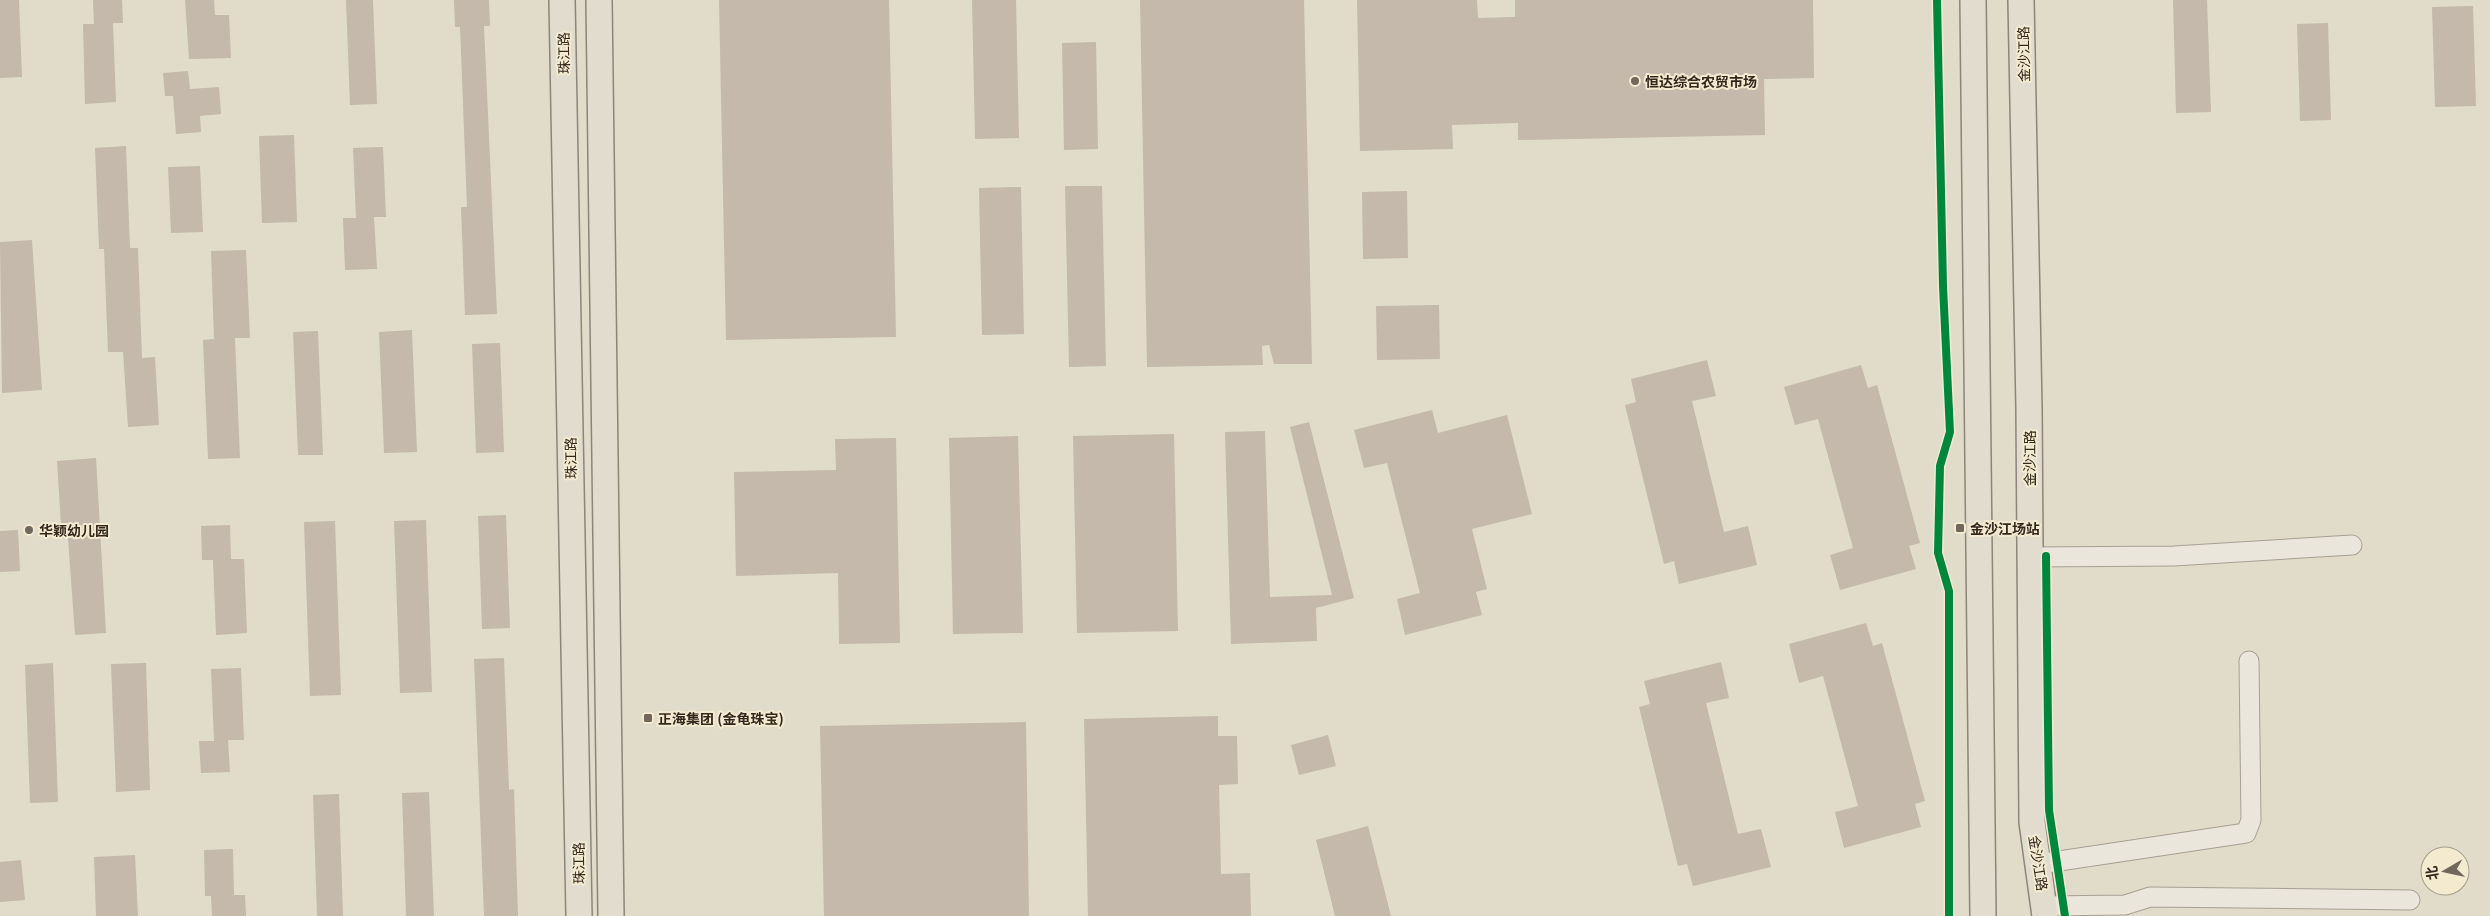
<svg xmlns="http://www.w3.org/2000/svg" width="2490" height="916" viewBox="0 0 2490 916" font-family="Georgia,'Noto Sans SC',serif">
<style>
.building{fill:#c4b9ab}
.lines{fill:none;stroke-linecap:round;stroke-linejoin:round}
.minor-casing{stroke:#a6a094;stroke-width:21}
.major-casing{stroke:#8c857a;stroke-width:28}
.minor{stroke:#eae6dc;stroke-width:19}
.major{stroke:#e1dccd;stroke-width:25}
.cycleway-casing{stroke:#f3ead0;stroke-width:11}
.cycleway{stroke:#00873e;stroke-width:8}
.poi-dot{fill:#71675a;stroke:#f3ead0;stroke-width:2}
.labels{text-anchor:middle;dominant-baseline:central;stroke-width:4;stroke-linejoin:round;paint-order:stroke}
.street-label{font-size:14px;fill:#34281d;stroke:#f3ead0}
.poi-label{font-size:14px;font-weight:bold;fill:#34281d;stroke:#f3ead0;text-anchor:start}
</style>
<rect width="100%" height="100%" fill="#e1dbca"/>
<g class="building">
<path d="M 0,0 L 19,0 L 22,77 L 0,78 Z"/>
<path d="M 93,0 L 122,0 L 123,23 L 113,23 L 116,102 L 85,104 L 83,24 L 94,24 Z"/>
<path d="M 185,0 L 214,0 L 215,15 L 229,15 L 231,58 L 189,59 Z"/>
<path d="M 346,0 L 373,0 L 377,104 L 350,105 Z"/>
<path d="M 454,0 L 489,0 L 490,26 L 484,26 L 497,314 L 465,315 L 461,207 L 467,207 L 460,27 L 455,27 Z"/>
<path d="M 719,0 L 889,0 L 896,337 L 726,340 Z"/>
<path d="M 972,0 L 1016,0 L 1019,138 L 975,139 Z"/>
<path d="M 1140,0 L 1304,0 L 1312,364 L 1274,364 L 1269,345 L 1262,346 L 1263,365 L 1147,367 Z"/>
<path d="M 1357,0 L 1477,0 L 1478,18 L 1515,17 L 1515,0 L 1813,0 L 1814,78 L 1764,79 L 1765,135 L 1518,140 L 1518,123 L 1452,125 L 1453,149 L 1360,151 Z"/>
<path d="M 2173,0 L 2207,0 L 2211,112 L 2176,113 Z"/>
<path d="M 2473,6 L 2476,106 L 2435,107 L 2432,7 Z"/>
<path d="M 2328,23 L 2331,120 L 2300,121 L 2297,24 Z"/>
<path d="M 1096,42 L 1098,149 L 1064,150 L 1062,43 Z"/>
<path d="M 188,71 L 190,89 L 219,87 L 221,114 L 200,116 L 201,132 L 176,134 L 173,96 L 165,96 L 163,73 Z"/>
<path d="M 294,135 L 297,222 L 262,223 L 259,136 Z"/>
<path d="M 126,146 L 130,248 L 138,248 L 142,358 L 155,357 L 159,425 L 128,427 L 123,352 L 108,352 L 104,249 L 99,249 L 95,148 Z"/>
<path d="M 383,147 L 386,217 L 374,217 L 377,269 L 345,270 L 343,218 L 356,218 L 353,148 Z"/>
<path d="M 200,166 L 203,232 L 171,233 L 168,167 Z"/>
<path d="M 1065,186 L 1102,186 L 1106,366 L 1069,367 Z"/>
<path d="M 1021,187 L 1024,334 L 982,335 L 979,188 Z"/>
<path d="M 1407,191 L 1408,258 L 1363,259 L 1362,192 Z"/>
<path d="M 32,240 L 42,390 L 2,393 L 0,242 Z"/>
<path d="M 246,250 L 250,338 L 235,338 L 240,458 L 208,459 L 203,340 L 214,339 L 211,251 Z"/>
<path d="M 1439,305 L 1440,359 L 1377,360 L 1376,306 Z"/>
<path d="M 412,330 L 417,452 L 384,453 L 379,332 Z"/>
<path d="M 318,331 L 323,455 L 298,455 L 293,332 Z"/>
<path d="M 500,343 L 504,452 L 476,453 L 472,344 Z"/>
<path d="M 1707,360 L 1716,396 L 1692,401 L 1724,532 L 1748,526 L 1757,565 L 1679,584 L 1674,561 L 1664,564 L 1625,405 L 1636,402 L 1631,379 Z"/>
<path d="M 1861,365 L 1868,388 L 1877,385 L 1920,543 L 1909,546 L 1916,569 L 1840,590 L 1830,555 L 1853,548 L 1818,419 L 1795,425 L 1784,387 Z"/>
<path d="M 1432,410 L 1438,433 L 1507,415 L 1532,514 L 1472,529 L 1487,589 L 1476,592 L 1482,615 L 1405,635 L 1397,599 L 1420,593 L 1387,463 L 1364,468 L 1354,430 Z"/>
<path d="M 1309,422 L 1354,598 L 1316,608 L 1317,641 L 1231,644 L 1225,432 L 1265,431 L 1270,597 L 1332,595 L 1290,427 Z"/>
<path d="M 1174,434 L 1178,631 L 1077,633 L 1073,436 Z"/>
<path d="M 1018,436 L 1023,633 L 953,634 L 949,438 Z"/>
<path d="M 896,438 L 900,643 L 839,644 L 838,573 L 736,576 L 734,472 L 836,470 L 835,439 Z"/>
<path d="M 96,458 L 106,633 L 75,635 L 67,525 L 61,525 L 57,461 Z"/>
<path d="M 506,515 L 510,628 L 482,629 L 478,516 Z"/>
<path d="M 426,520 L 432,692 L 400,693 L 394,521 Z"/>
<path d="M 335,521 L 341,695 L 310,696 L 304,522 Z"/>
<path d="M 230,525 L 231,559 L 244,559 L 247,633 L 216,635 L 213,560 L 202,560 L 201,526 Z"/>
<path d="M 18,530 L 20,571 L 0,572 L 0,531 Z"/>
<path d="M 1866,623 L 1873,646 L 1882,643 L 1925,801 L 1915,804 L 1921,827 L 1844,848 L 1835,812 L 1858,806 L 1823,676 L 1799,683 L 1789,644 Z"/>
<path d="M 504,658 L 509,790 L 514,789 L 518,916 L 484,916 L 474,659 Z"/>
<path d="M 1721,662 L 1729,698 L 1706,703 L 1738,834 L 1761,829 L 1771,867 L 1693,886 L 1687,864 L 1678,866 L 1639,707 L 1650,704 L 1644,681 Z"/>
<path d="M 53,663 L 58,802 L 30,803 L 25,665 Z"/>
<path d="M 146,663 L 150,790 L 116,792 L 111,664 Z"/>
<path d="M 241,668 L 244,740 L 228,740 L 230,772 L 201,773 L 199,741 L 214,741 L 211,669 Z"/>
<path d="M 1218,716 L 1218,736 L 1237,736 L 1238,784 L 1219,785 L 1221,874 L 1250,873 L 1251,916 L 1088,916 L 1084,719 Z"/>
<path d="M 1026,722 L 1029,916 L 824,916 L 820,726 Z"/>
<path d="M 1328,735 L 1336,766 L 1299,775 L 1291,745 Z"/>
<path d="M 429,792 L 434,916 L 406,916 L 402,793 Z"/>
<path d="M 339,794 L 343,916 L 317,916 L 313,795 Z"/>
<path d="M 1368,826 L 1391,916 L 1335,916 L 1316,840 Z"/>
<path d="M 233,849 L 234,895 L 245,895 L 246,916 L 212,916 L 211,896 L 205,896 L 204,850 Z"/>
<path d="M 135,855 L 138,916 L 96,916 L 94,857 Z"/>
<path d="M 21,860 L 25,900 L 0,902 L 0,862 Z"/>
</g>
<g class="lines">
<defs>
<g id="minor">
<path d="M 2029,557 L 2174,556 L 2352,545"/>
<path d="M 2039,864 L 2246,833 L 2251,820 L 2249,661"/>
<path d="M 2045,906 L 2125,905 L 2150,897 L 2410,900"/>
</g>
<g id="major">
<path d="M 562,0 L 579,916"/>
<path d="M 599,0 L 611,916"/>
<path d="M 1973,0 L 1983,916"/>
<path d="M 2021,0 L 2029,408 L 2032,822 L 2045,916"/>
</g>
</defs>
<use href="#minor" class="minor-casing"/>
<use href="#major" class="major-casing"/>
<use href="#minor" class="minor"/>
<use href="#major" class="major"/>
<defs>
<g id="cycleway">
<path d="M 1937,0 L 1943,286 L 1950,432 L 1940,466 L 1938,553 L 1949,591 L 1949,916"/>
<path d="M 2046,556 L 2049,810 L 2065,916"/>
</g>
</defs>
<use href="#cycleway" class="cycleway-casing"/>
<use href="#cycleway" class="cycleway"/>
</g>
<g class="poi-dot">
<circle cx="1635" cy="81" r="5"/>
<rect x="1955" y="523" width="10" height="10" rx="2.5"/>
<circle cx="29" cy="530" r="5"/>
<rect x="643" y="713" width="10" height="10" rx="2.5"/>
</g>
<g class="labels">
<g class="street-label">
<text transform="translate(563 53) rotate(-91)">珠江路</text>
<text transform="translate(2023 54) rotate(-91)">金沙江路</text>
<text transform="translate(570 458) rotate(-91)">珠江路</text>
<text transform="translate(2029 458) rotate(-90)">金沙江路</text>
<text transform="translate(578 863) rotate(-91)">珠江路</text>
<text transform="translate(2039 863) rotate(81)">金沙江路</text>
</g>
<g class="poi-label">
<text x="1645" y="81">恒达综合农贸市场</text>
<text x="1970" y="528">金沙江场站</text>
<text x="39" y="530">华颖幼儿园</text>
<text x="658" y="718">正海集团 (金龟珠宝)</text>
</g>
</g>
<g transform="translate(2445 871) rotate(261)"><circle r="24" fill="#f3ead0" stroke="#a79c88"/>
<path d="M0-4L9 19L0 12L-9 19Z" fill="#71675a"/>
<text y="-8" font-size="14" font-weight="bold" text-anchor="middle" fill="#34281d">北</text>
</g>
</svg>
